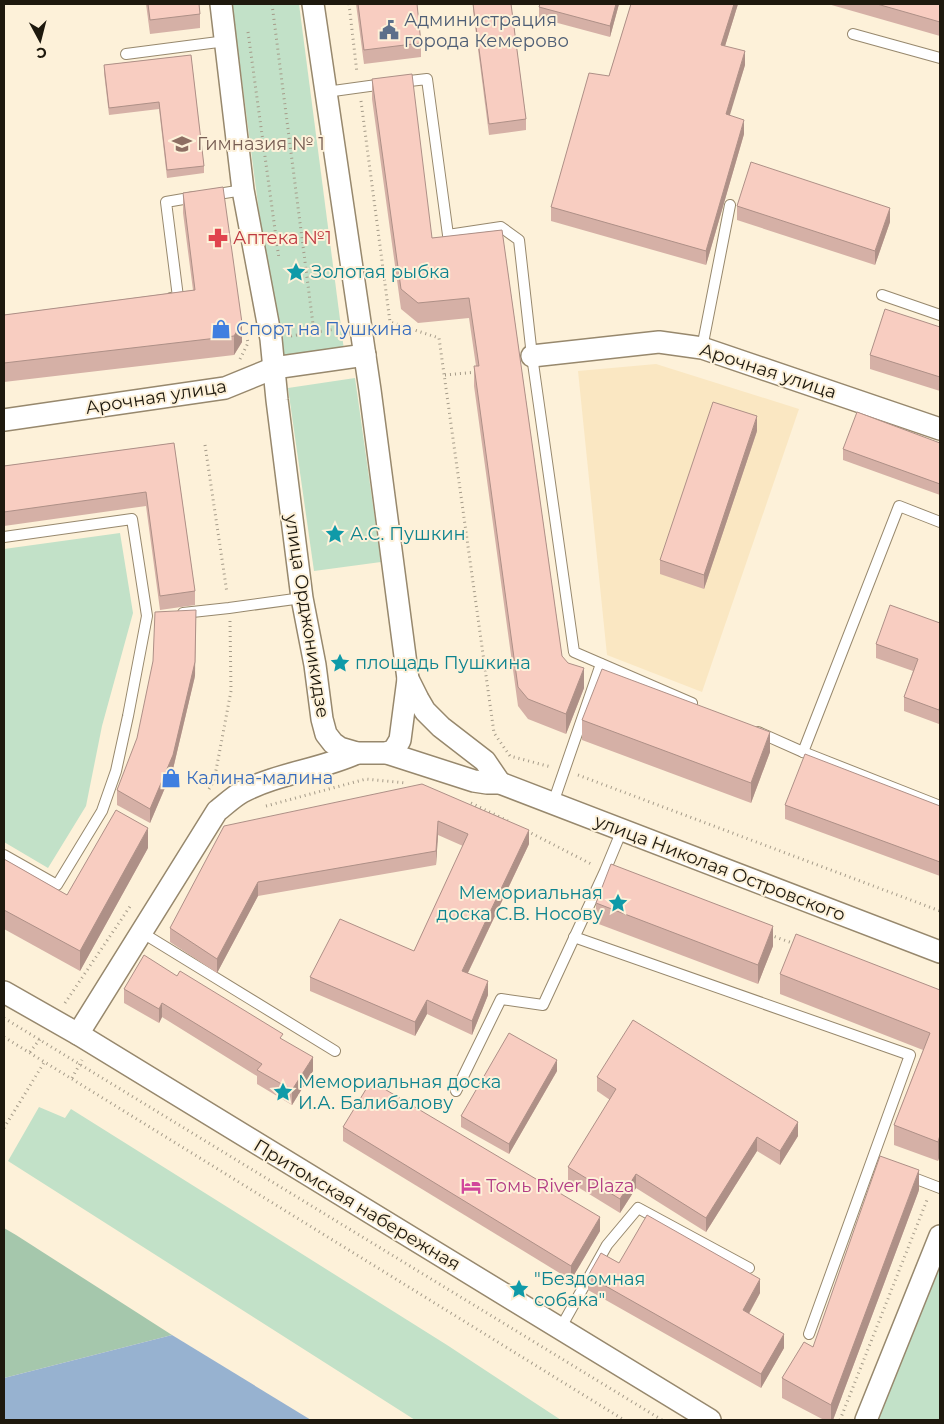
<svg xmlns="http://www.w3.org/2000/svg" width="944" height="1424" viewBox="0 0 944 1424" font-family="Montserrat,sans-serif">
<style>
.built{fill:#fae7c2}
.green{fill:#c2e1c8}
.forest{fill:#a5c7ac}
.water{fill:#97b2d0}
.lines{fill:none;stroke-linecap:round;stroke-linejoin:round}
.service-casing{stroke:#97886d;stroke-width:12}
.minor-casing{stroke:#97886d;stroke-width:24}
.path{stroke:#a59b89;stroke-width:3;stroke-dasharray:1 4;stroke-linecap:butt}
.service{stroke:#fff;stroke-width:10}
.minor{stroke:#fff;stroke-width:21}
.wall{fill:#d5b0a6}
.shaded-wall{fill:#ae9087}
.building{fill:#f8cdc1;stroke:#ae9087}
.labels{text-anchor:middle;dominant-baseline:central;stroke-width:4;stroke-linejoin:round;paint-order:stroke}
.service-label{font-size:18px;fill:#4e5e75;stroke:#fdf1d9;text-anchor:start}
.education-label{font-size:18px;fill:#785e54;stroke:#fdf1d9;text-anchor:start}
.health-label{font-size:18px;fill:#be3a42;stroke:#fdf1d9;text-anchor:start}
.culture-label{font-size:18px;fill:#0d838f;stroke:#fdf1d9;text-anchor:start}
.shop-label{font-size:18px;fill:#366cbe;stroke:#fdf1d9;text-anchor:start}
.street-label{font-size:18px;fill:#1e190e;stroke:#fdf1d9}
.hotel-label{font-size:18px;fill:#b23c85;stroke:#fdf1d9;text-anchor:start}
</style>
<rect width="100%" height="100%" fill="#fdf1d9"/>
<path class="built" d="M 656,364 L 799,409 L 702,692 L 607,655 L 578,371 Z"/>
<g class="green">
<path d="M 232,4 L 299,4 L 344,350 L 278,358 Z"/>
<path d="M 355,378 L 381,562 L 314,571 L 288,388 Z"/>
<path d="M 120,533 L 133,613 L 102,726 L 86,806 L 48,868 L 4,842 L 4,549 Z"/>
<path d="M 39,1107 L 65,1118 L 71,1109 L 447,1345 L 561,1420 L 415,1420 L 8,1161 Z"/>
<path d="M 940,1228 L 940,1420 L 871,1420 Z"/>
</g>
<path class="forest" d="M 4,1228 L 16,1235 L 172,1335 L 4,1378 Z"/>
<path class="water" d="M 172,1335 L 311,1420 L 4,1420 L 4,1378 Z"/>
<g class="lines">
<defs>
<g id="service">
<path d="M 853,34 L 940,58"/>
<path d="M 126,54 L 226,41"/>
<path d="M 401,82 L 427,79 L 448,235 L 501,227 L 519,240 L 532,356 L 574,652 L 692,703"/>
<path d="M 326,92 L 384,84"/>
<path d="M 212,195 L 243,190"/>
<path d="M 882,295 L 940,315"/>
<path d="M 171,298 L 178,297 L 166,202 L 195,197"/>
<path d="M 702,348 L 730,205"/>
<path d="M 4,537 L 132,519 L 147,616 L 128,716 L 116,771 L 102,811 L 57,885 L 4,855"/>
<path d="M 183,613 L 229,608 L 302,598"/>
<path d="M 758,732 L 803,752 L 940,806"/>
<path d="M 803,752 L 899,506 L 940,522"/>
<path d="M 553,803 L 601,664"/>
<path d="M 141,932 L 335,1051"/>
<path d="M 574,937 L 910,1055 L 809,1334"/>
<path d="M 456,1091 L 501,999 L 543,1005 L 605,871 L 622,830"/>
<path d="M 906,1175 L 940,1188"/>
<path d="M 560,1329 L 607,1245 L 638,1208 L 749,1268"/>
</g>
<g id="minor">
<path d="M 221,4 L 243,190 L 271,339 L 277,400 L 302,598 L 315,665 L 322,719 L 326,734 L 333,743 L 340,748 L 357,753 L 387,753 L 474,781 L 487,783 L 500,783 L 940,952"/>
<path d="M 313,4 L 370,390 L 408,679 L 418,699 L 425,711 L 441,727 L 485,761 L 500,783"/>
<path d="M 532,356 L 659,342 L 702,348 L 940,429"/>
<path d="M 4,420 L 225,388 L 274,368 L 365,355"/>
<path d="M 387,753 L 394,750 L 400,740 L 408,679"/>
<path d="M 4,992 L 78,1034 L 710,1420"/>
<path d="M 78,1034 L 217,811 C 225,805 233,797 242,792 C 278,773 320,770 357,753"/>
<path d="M 866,1420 L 940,1236"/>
</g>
</defs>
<use href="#service" class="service-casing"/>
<use href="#minor" class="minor-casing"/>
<g class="path">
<path d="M 272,4 L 314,332"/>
<path d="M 349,4 L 357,73"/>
<path d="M 248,32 L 279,259"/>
<path d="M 361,101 L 390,322 L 439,338 L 494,733 L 510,756 L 551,767"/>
<path d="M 291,336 L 342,328"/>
<path d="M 240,359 L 248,343 L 246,332"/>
<path d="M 445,375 L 477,372"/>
<path d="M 205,445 L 227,593"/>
<path d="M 578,775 L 940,911"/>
<path d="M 209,789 L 214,781 L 231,691 L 230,621"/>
<path d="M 471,803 L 508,821"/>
<path d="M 266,806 L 366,779 L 406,783"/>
<path d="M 527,831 L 593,865"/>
<path d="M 770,935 L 795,944"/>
<path d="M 65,1003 L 131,905"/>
<path d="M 4,1018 L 662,1420"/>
<path d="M 4,1037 L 624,1420"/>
<path d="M 30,1052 L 40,1039"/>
<path d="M 72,1078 L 82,1060"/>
<path d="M 4,1128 L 45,1061"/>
<path d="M 840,1420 L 927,1200"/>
<path d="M 939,1420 L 940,1416"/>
</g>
<use href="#service" class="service"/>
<use href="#minor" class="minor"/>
</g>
<g class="wall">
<path d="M 146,4 L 199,4 L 200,14 L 200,28 L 150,34 Z"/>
<path d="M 356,4 L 417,4 L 421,43 L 421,57 L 364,64 Z"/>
<path d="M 473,4 L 511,4 L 526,119 L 526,130 L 489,135 L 473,10 Z"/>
<path d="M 619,4 L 610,37 L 539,18 L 539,7 Z"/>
<path d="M 631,4 L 738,4 L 725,46 L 745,65 L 729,115 L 744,134 L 706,265 L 551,221 L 551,207 L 609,76 Z"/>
<path d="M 828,4 L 940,4 L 940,36 Z"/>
<path d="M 191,55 L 204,166 L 204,173 L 167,178 L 159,109 L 109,115 L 104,73 L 104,65 Z"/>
<path d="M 372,79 L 432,238 L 502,230 L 562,656 L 584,688 L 566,734 L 528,719 L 518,706 L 474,386 L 474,366 L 476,366 L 469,318 L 418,323 L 401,309 L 372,99 Z"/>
<path d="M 183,193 L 242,342 L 234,355 L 4,382 L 4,315 L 193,290 L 183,213 Z"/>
<path d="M 737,206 L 890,222 L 875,265 L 737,220 Z"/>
<path d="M 940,327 L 940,391 L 870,369 L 870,355 Z"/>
<path d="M 757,431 L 704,589 L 660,574 L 660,560 Z"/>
<path d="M 174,443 L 195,591 L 195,605 L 160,610 L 146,506 L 4,526 L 4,466 Z"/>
<path d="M 940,443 L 940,495 L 843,460 L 843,449 Z"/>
<path d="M 940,623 L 940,719 L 939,724 L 904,711 L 904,697 L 913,671 L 876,658 L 876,644 Z"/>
<path d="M 195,676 L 173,769 L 150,823 L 117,805 L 117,790 Z"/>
<path d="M 582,720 L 770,752 L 751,803 L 582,740 Z"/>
<path d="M 422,784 L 529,844 L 468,973 L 488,995 L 472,1035 L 427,1014 L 415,1036 L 310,991 L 310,977 L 414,951 L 463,846 L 438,835 L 436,865 L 258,896 L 217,973 L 170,942 L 170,928 Z"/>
<path d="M 785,805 L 940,806 L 940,876 L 785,819 Z"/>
<path d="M 148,848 L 80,971 L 4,929 L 4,859 L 67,895 Z"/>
<path d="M 596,903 L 773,946 L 758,984 L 596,923 Z"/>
<path d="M 780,974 L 940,990 L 940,1155 L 938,1161 L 894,1145 L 894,1125 L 923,1050 L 780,994 Z"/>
<path d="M 177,976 L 283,1040 L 313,1071 L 292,1105 L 257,1084 L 257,1076 L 162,1017 L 159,1023 L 124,1003 L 124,989 Z"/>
<path d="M 557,1071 L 509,1154 L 461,1127 L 461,1116 Z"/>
<path d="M 597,1077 L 798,1136 L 780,1165 L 757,1151 L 706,1232 L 636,1188 L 620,1213 L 568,1181 L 568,1167 L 610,1100 L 597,1091 Z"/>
<path d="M 343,1127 L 600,1231 L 571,1280 L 343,1141 Z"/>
<path d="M 919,1190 L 833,1420 L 824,1420 L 782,1398 L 782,1378 L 813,1347 Z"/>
<path d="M 588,1276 L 760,1293 L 749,1314 L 784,1348 L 761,1388 L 588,1290 Z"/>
</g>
<g class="shaded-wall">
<path d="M 616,4 L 619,4 L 610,37 L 610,26 Z"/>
<path d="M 734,4 L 738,4 L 721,59 L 721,45 Z"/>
<path d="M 745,51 L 745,65 L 726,128 L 726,114 Z"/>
<path d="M 744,120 L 744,134 L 706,265 L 706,251 Z"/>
<path d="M 890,208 L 890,222 L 875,265 L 875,251 Z"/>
<path d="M 242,323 L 242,342 L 234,355 L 234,336 Z"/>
<path d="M 757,416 L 757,431 L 704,589 L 704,575 Z"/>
<path d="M 196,610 L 195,676 L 173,769 L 150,823 L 150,809 Z"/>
<path d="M 584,668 L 584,688 L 566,734 L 566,714 Z"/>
<path d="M 940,705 L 940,719 L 939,724 L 939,710 Z"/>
<path d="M 770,732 L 770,752 L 751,803 L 751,783 Z"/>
<path d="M 438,821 L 438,835 L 436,865 L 436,851 Z"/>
<path d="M 148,828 L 148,848 L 80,971 L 80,951 Z"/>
<path d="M 529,830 L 529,844 L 462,985 L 462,971 Z"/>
<path d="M 258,882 L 258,896 L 217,973 L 217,959 Z"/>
<path d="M 773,926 L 773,946 L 758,984 L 758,965 Z"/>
<path d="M 488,981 L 488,995 L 472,1035 L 472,1021 Z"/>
<path d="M 427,1000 L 427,1014 L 415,1036 L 415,1022 Z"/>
<path d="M 162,1003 L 162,1017 L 159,1023 L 159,1009 Z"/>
<path d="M 313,1057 L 313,1071 L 292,1105 L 292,1090 Z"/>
<path d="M 557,1060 L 557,1071 L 509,1154 L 509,1144 Z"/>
<path d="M 798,1122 L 798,1136 L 780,1165 L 780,1151 Z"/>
<path d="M 940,1135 L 940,1155 L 938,1161 L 938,1142 Z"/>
<path d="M 757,1137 L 757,1151 L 706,1232 L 706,1218 Z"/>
<path d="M 919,1170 L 919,1190 L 833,1420 L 831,1420 L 831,1405 Z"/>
<path d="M 636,1174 L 636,1188 L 620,1213 L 620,1199 Z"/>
<path d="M 600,1217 L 600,1231 L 571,1280 L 571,1266 Z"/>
<path d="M 760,1279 L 760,1293 L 743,1324 L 743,1310 Z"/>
<path d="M 784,1334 L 784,1348 L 761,1388 L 761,1374 Z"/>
</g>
<g class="building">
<path d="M 148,4 L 199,4 L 200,14 L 150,20 Z"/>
<path d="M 358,4 L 417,4 L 421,43 L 364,50 Z"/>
<path d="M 473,4 L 511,4 L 526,119 L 489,124 Z"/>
<path d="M 540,4 L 616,4 L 610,26 L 539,7 Z"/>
<path d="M 631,4 L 734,4 L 721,45 L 745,51 L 726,114 L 744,120 L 706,251 L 551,207 L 589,73 L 609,76 Z"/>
<path d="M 877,4 L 940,4 L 940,22 Z"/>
<path d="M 191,55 L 204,166 L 167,170 L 159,102 L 109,108 L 104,65 Z"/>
<path d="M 412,74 L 432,238 L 502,230 L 562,656 L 568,663 L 584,668 L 566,714 L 528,699 L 518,687 L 474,366 L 479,366 L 469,298 L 418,303 L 401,289 L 372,79 Z"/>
<path d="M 751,162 L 890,208 L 875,251 L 737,206 Z"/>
<path d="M 223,187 L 242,323 L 234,336 L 4,363 L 4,315 L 195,290 L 183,193 Z"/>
<path d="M 885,309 L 940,327 L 940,377 L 870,355 Z"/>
<path d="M 713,402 L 757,416 L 704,575 L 660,560 Z"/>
<path d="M 857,412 L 940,443 L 940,484 L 843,449 Z"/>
<path d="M 174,443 L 195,591 L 160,596 L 146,492 L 4,512 L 4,466 Z"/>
<path d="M 890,605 L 940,623 L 940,705 L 939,710 L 904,697 L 918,659 L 876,644 Z"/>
<path d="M 196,610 L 195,662 L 173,755 L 150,809 L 117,790 L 137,738 L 153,661 L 155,612 Z"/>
<path d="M 602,669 L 770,732 L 751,783 L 582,720 Z"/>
<path d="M 805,754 L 940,806 L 940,862 L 785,805 Z"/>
<path d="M 422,784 L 529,830 L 462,971 L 488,981 L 472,1021 L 427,1000 L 415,1022 L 310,977 L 340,919 L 414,951 L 468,834 L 438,821 L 436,851 L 258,882 L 217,959 L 170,928 L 224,826 Z"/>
<path d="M 116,810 L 148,828 L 80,951 L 4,910 L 4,859 L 67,895 Z"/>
<path d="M 611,864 L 773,926 L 758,965 L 596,903 Z"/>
<path d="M 796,934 L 940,990 L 940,1135 L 938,1142 L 894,1125 L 930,1033 L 780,974 Z"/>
<path d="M 144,955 L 177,976 L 180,971 L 283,1034 L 280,1038 L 313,1057 L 292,1090 L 257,1070 L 262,1064 L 162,1003 L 159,1009 L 124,989 Z"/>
<path d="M 633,1020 L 798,1122 L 780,1151 L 757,1137 L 706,1218 L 636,1174 L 620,1199 L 568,1167 L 616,1089 L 597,1077 Z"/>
<path d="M 509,1033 L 557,1060 L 509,1144 L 461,1116 Z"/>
<path d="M 371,1081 L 600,1217 L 571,1266 L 343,1127 Z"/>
<path d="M 880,1156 L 919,1170 L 831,1405 L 782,1378 L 804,1342 L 813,1347 Z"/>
<path d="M 647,1215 L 760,1279 L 743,1310 L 784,1334 L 761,1374 L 588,1276 L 601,1253 L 619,1263 Z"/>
</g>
<defs>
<symbol id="civic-bare" viewBox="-9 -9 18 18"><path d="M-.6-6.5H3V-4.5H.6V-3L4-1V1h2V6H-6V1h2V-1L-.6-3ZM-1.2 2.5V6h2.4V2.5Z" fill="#5c6f8a" stroke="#fdf1d9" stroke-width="2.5" paint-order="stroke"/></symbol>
<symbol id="school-bare" viewBox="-9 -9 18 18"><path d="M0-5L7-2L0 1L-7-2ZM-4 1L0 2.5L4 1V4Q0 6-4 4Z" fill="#8d6e63" stroke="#fdf1d9" stroke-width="2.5" paint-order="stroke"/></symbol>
<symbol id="pharmacy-bare" viewBox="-9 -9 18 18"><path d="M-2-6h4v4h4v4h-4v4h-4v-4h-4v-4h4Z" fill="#e0444e" stroke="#fdf1d9" stroke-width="2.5" paint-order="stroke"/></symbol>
<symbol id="sight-bare" viewBox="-9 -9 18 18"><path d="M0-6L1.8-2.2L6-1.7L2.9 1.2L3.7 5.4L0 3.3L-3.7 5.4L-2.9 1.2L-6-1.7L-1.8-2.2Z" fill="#0f9aa8" stroke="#fdf1d9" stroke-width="2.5" paint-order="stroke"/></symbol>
<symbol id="shop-bare" viewBox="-9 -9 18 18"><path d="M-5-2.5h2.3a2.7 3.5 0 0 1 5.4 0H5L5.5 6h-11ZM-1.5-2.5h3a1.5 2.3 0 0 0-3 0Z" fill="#3f7fe0" stroke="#fdf1d9" stroke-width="2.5" paint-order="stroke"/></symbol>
<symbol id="hotel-bare" viewBox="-9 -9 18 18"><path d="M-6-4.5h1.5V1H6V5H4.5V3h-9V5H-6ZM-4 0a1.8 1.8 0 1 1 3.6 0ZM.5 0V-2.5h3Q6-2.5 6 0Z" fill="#d1479c" stroke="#fdf1d9" stroke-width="2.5" paint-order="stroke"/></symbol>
</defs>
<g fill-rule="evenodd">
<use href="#civic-bare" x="375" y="16" width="28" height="28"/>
<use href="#school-bare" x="168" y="130" width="28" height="28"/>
<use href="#pharmacy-bare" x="204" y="224" width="28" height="28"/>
<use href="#sight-bare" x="282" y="258" width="28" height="28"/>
<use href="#shop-bare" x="207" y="315" width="28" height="28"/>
<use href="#sight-bare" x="321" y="520" width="28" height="28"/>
<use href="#sight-bare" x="326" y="649" width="28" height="28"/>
<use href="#shop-bare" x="157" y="764" width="28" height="28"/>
<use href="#sight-bare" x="604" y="889" width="28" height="28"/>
<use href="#sight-bare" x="269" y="1078" width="28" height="28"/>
<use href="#hotel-bare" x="457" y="1172" width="28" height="28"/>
<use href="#sight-bare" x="505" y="1275" width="28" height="28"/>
</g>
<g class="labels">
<g class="service-label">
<text x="404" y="20">Администрация<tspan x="404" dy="21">города Кемерово</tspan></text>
</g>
<g class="education-label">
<text x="197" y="144">Гимназия № 1</text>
</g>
<g class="health-label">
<text x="233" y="238">Аптека №1</text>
</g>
<g class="culture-label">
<text x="311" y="272">Золотая рыбка</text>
<text x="350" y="534">А.С. Пушкин</text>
<text x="355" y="663">площадь Пушкина</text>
<text x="603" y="893" text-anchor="end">Мемориальная<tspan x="603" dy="21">доска С.В. Носову</tspan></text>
<text x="298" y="1082">Мемориальная доска<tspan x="298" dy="21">И.А. Балибалову</tspan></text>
<text x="534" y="1279">"Бездомная<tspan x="534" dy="21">собака"</tspan></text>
</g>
<g class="shop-label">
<text x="236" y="329">Спорт на Пушкина</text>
<text x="186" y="778">Калина-малина</text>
</g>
<g class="street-label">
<text transform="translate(768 371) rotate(18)">Арочная улица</text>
<text transform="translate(156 397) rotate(-9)">Арочная улица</text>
<text transform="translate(307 616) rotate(81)">улица Орджоникидзе</text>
<text transform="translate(720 868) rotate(21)">улица Николая Островского</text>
<text transform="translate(357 1205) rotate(31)">Притомская набережная</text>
</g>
<g class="hotel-label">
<text x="486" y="1186">Томь River Plaza</text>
</g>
</g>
<rect width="944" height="1424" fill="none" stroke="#1e190e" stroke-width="10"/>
<g transform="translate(40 40) rotate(173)" stroke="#fdf1d9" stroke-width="4" paint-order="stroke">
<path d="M0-4L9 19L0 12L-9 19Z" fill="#1e190e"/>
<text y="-8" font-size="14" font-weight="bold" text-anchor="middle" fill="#1e190e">С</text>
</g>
</svg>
